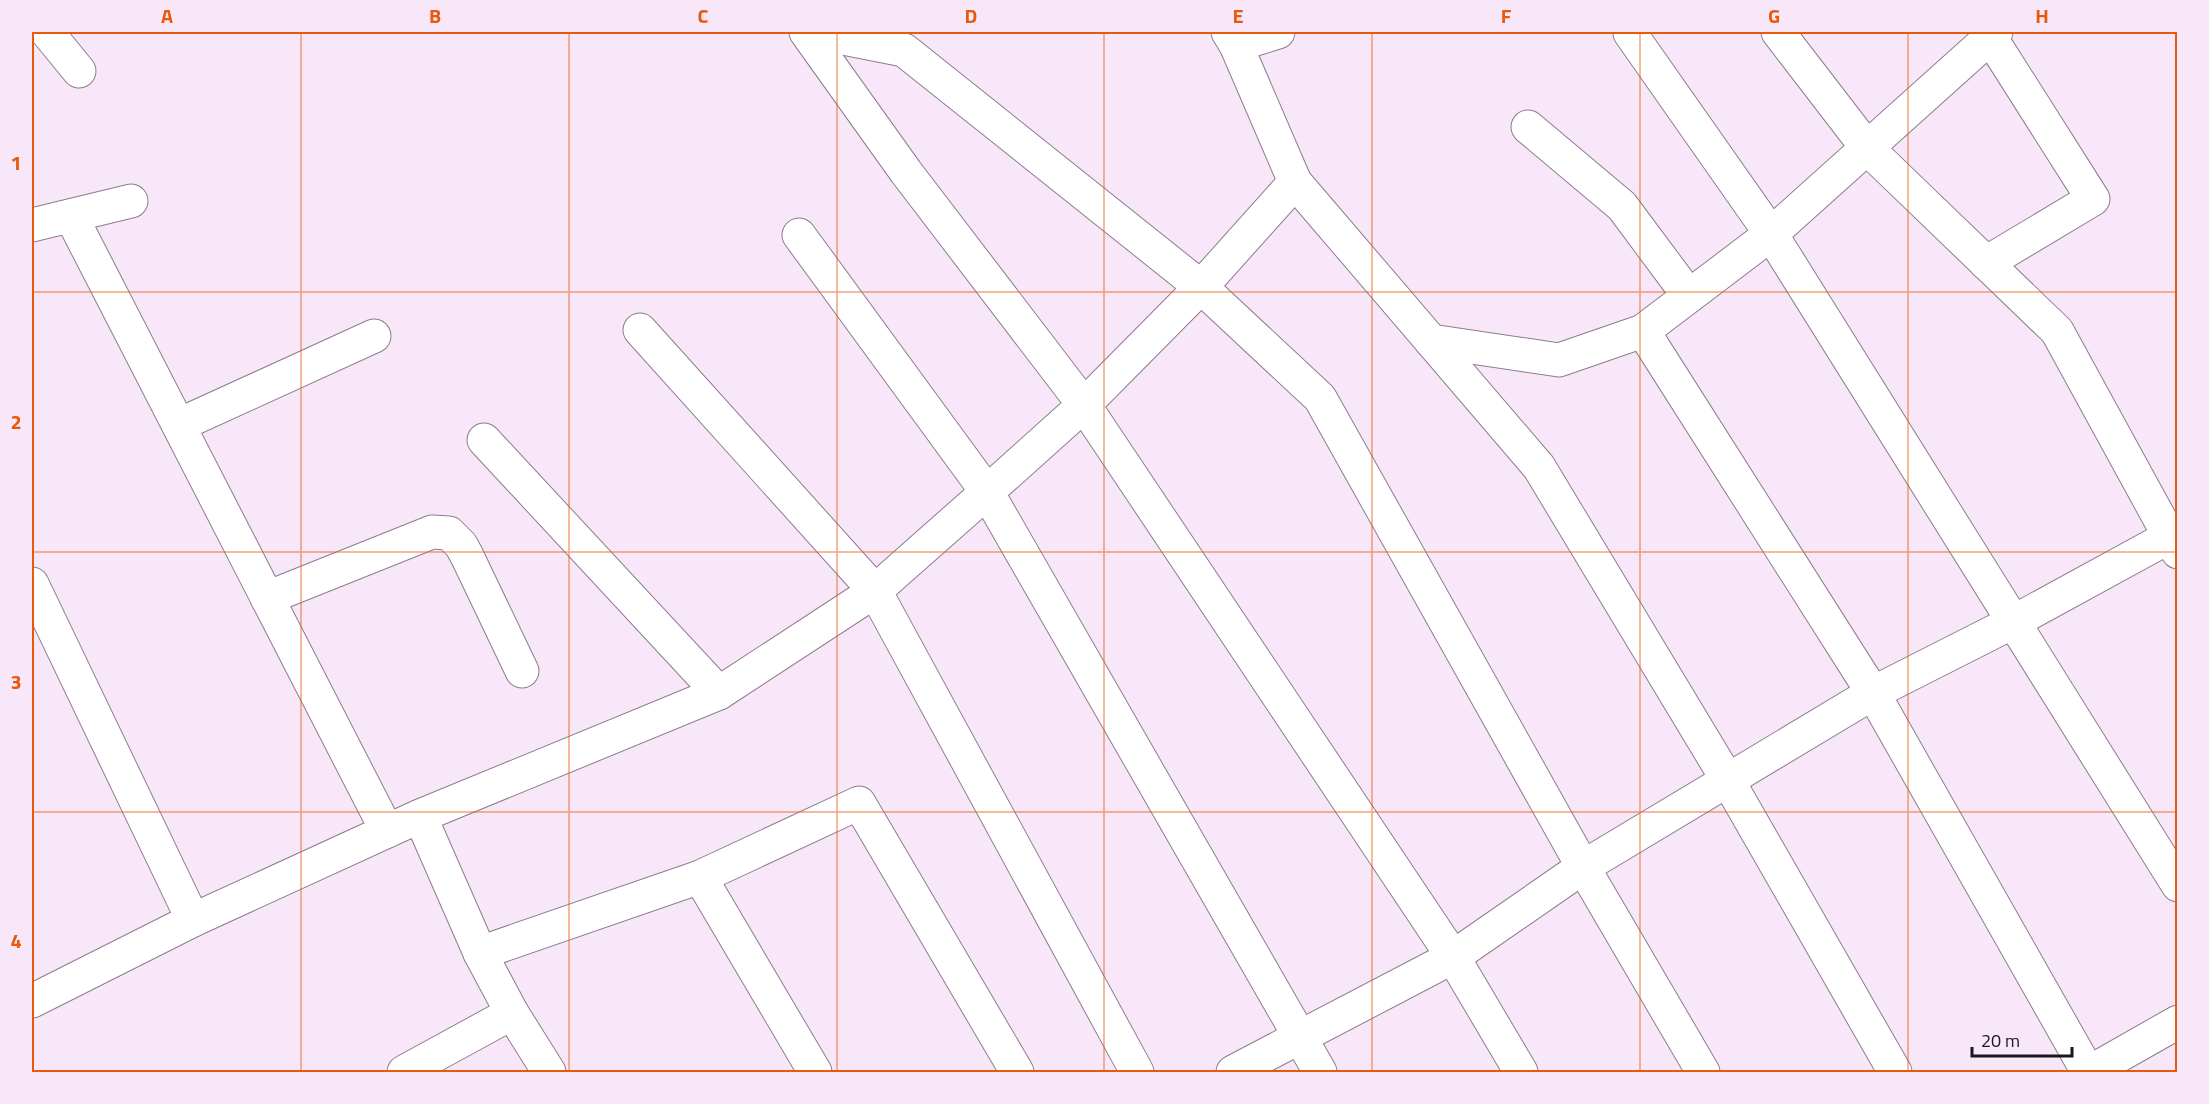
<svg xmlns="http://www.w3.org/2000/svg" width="2209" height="1104" viewBox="0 0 2209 1104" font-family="'Titillium Web',sans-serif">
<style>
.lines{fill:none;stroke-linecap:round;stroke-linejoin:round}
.minor-casing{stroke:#8c7d8d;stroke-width:35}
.minor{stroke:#fff;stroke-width:33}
.grid{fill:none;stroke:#e8590c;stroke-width:1.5;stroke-opacity:0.55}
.neatline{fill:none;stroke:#e8590c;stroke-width:2}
.grid-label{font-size:20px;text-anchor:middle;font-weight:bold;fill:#e8590c}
</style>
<rect width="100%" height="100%" fill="#f8e7f9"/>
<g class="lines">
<defs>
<g id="minor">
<path d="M 47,32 L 79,71"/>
<path d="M 806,32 L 906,172 L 1084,405 L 1453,957 L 1521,1072"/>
<path d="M 813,32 L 904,50 L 1201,287 L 1320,398 L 1583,867 L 1703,1072"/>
<path d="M 1228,32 L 1236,45 L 1295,182 L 1539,467 L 1727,779 L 1895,1072"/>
<path d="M 1778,32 L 1868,149 L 2057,331 L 2178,552"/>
<path d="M 1630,33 L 1771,234 L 2178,885"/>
<path d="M 1236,45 L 1278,32"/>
<path d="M 1528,127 L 1622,206 L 1689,296"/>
<path d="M 71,216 L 387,831"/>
<path d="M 32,225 L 131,201"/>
<path d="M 799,235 L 987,492 L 1320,1072"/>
<path d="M 1986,263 L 2093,199 L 1987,32"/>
<path d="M 640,330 L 875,591 L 1137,1072"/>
<path d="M 1643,331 L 1873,693 L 2088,1072"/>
<path d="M 1431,341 L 1559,360 L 1643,331 L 1771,234 L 1996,32"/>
<path d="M 179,425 L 374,336"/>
<path d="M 32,584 L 193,920"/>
<path d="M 267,598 L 432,532 L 449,533 L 461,545 L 467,556 L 522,671"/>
<path d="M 719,693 L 875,591 L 987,492 L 1084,405 L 1201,287 L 1295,182"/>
<path d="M 420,816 L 480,953 L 512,1013 L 549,1072"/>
<path d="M 700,877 L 815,1072"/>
<path d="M 480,953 L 700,877 L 859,803 L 1017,1072"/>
<path d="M 32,1001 L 193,920 L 420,816 L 719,693 L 484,440"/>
<path d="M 404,1072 L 512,1013"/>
<path d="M 1233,1072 L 1453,957 L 1583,867 L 1873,693 L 2015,621 L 2178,532"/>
<path d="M 2090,1072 L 2178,1022"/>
</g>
</defs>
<use href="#minor" class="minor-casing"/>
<use href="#minor" class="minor"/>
</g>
<path class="grid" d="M 301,32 L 301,1072M 569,32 L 569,1072M 837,32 L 837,1072M 1104,32 L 1104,1072M 1372,32 L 1372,1072M 1640,32 L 1640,1072M 1908,32 L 1908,1072M 32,292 L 2178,292M 32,552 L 2178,552M 32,812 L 2178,812"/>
<rect width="2209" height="1104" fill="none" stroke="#f8e7f9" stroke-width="66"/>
<path d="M1972 1047v9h100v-9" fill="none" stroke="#1c161c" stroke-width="3"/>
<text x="1981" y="1047" font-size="18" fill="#1c161c" stroke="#f8e7f9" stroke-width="4.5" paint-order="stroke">20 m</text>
<rect x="33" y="33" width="2143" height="1038" class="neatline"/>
<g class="grid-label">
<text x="167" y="23">A</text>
<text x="435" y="23">B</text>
<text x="703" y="23">C</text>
<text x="971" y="23">D</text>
<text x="1238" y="23">E</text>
<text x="1506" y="23">F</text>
<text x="1774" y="23">G</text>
<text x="2042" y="23">H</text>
<text x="16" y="170">1</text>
<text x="16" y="429">2</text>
<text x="16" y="689">3</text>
<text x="16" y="948">4</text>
</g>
</svg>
